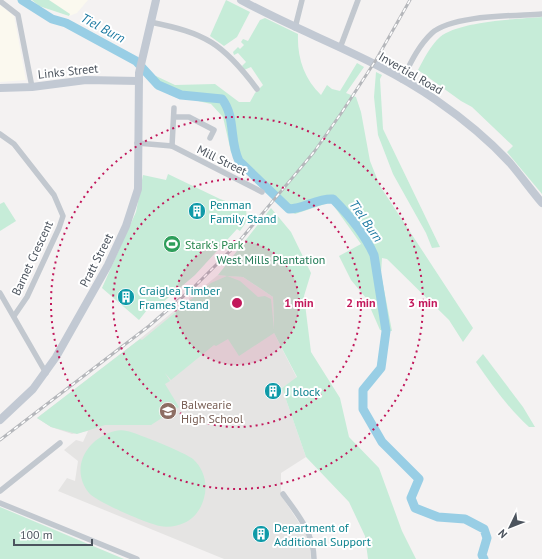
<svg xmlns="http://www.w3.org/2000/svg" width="542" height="559" viewBox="0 0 542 559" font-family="'PT Sans',sans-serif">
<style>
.commercial{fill:#fbf9ef}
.education{fill:#e5e4e3}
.green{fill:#c6ecd8;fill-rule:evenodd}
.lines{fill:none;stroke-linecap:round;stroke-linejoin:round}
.river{stroke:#98cee5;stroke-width:9}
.street{stroke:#c2c8cf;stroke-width:5.5}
.secondary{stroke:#c2c9d3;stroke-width:8}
.rail-casing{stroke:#b5b7bb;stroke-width:3}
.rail{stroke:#fff;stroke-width:1.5;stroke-dasharray:4.5;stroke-linecap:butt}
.ring{fill:none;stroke:#c2185b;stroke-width:2;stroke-dasharray:2 4}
.labels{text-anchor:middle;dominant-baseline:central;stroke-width:4;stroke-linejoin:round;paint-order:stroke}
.street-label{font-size:12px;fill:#4c545e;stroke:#fff}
.culture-label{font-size:12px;fill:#0d838f;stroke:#fff;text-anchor:start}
.leisure-label{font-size:12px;fill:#27864d;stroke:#fff;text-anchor:start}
.park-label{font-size:12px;fill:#217a56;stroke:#fff}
.education-label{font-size:12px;fill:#785e54;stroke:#fff;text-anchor:start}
.water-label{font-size:13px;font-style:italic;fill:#1b79a1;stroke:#fff}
.centre{fill:#c2185b;stroke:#fff;stroke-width:2}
.ring-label{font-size:12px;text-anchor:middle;font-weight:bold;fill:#c2185b;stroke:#fff;stroke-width:4;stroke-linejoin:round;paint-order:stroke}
</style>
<rect width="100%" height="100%" fill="#f4f2f2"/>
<g class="commercial">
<path d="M 32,0 L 88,0 L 77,13 L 69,16 L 39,6 Z"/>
<path d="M 0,5 L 14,16 L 26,80 L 0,82 Z"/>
</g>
<path class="education" d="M 218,275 L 243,277 L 273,297 L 274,333 L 297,378 L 282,388 L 306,457 L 281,473 L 281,495 L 305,532 L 310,546 L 311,559 L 224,559 L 58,491 L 67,478 L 75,481 L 78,461 L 64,450 L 76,440 L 83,442 L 88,431 L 72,434 L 51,427 L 37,418 L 136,342 Z"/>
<g class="green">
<path d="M 32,0 L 49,0 L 70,14 L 69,16 L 39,6 Z"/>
<path d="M 226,0 L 250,12 L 237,37 L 224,46 L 210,36 Z"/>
<path d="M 542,17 L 542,194 L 507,152 L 513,146 L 472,107 L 461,101 L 418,70 C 424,59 430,46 440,37 C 459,21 518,19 542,17 Z"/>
<path d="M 265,18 L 298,34 C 297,57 304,79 321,95 L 327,85 L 332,89 L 340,91 L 357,63 L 364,67 L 346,93 L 356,97 L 361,112 L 370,161 L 380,186 L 473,328 L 463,342 L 449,320 L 387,259 L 382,258 L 381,274 L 392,331 L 380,330 L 366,298 L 351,280 L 339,256 L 361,244 L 331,202 L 295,214 L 288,210 L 240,166 L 231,152 L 223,117 L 211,104 L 172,95 L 149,80 L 156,76 L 175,85 L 215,84 L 239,102 L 250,102 L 255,93 L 263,85 L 251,67 L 244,70 L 242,66 L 246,62 L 238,53 L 234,55 L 233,52 L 238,47 L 240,49 L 244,45 L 241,42 L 243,39 L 248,41 L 260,20 Z"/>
<path d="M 376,72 L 382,75 L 380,79 L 383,129 L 440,247 L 432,248 L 426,233 L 393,174 L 378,135 L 374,97 Z"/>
<path d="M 168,174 L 220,199 L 246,208 L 247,221 L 240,231 L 237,229 L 195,275 L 155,309 L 151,305 L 139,320 L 102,288 L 136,212 L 143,175 L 166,180 Z"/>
<path d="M 4,202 L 16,221 L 0,231 L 0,204 Z"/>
<path d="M 271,208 L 291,232 L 311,273 L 304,296 L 311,352 L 340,398 L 349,437 L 379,468 L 402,531 L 416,559 L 368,559 L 365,536 L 349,502 L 306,457 L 282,388 L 297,377 L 274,333 L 239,356 L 228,339 L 216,346 L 214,345 L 171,380 L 165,373 L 170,381 L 165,384 L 179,407 L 151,425 L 105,425 L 77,434 L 51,427 L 37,418 L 140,339 L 142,340 L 211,283 L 227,276 L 218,275 ZM 227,276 L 243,277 L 273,297 L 274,330 L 271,299 L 265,296 L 258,297 L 240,281 Z"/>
<path d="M 483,354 L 523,407 L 535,427 L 529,427 C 508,408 492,385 476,362 Z"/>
<path d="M 115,431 C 119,430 123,430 127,431 C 137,433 186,453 193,459 C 204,469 208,484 204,498 C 201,509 195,518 184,523 C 177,526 168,528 160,526 C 148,524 97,502 89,493 C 69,468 87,438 115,431 Z"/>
<path d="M 0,507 L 124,559 L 0,559 Z"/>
</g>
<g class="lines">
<path class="river" d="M 22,0 L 52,19 L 66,23 L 136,61 L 158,85 L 181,95 L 222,99 C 236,117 229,141 239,161 L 289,209 C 304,209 317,198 333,199 C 348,214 365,235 374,255 L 386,331 L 381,368 L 363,390 L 363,409 L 382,442 L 419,479 L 411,498 L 415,508 L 438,517 L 465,519 L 484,529 L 487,538 L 482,555 L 484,559"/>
<g class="street">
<path d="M 0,1 L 18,15 L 32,87"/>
<path d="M 150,22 C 205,33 223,43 257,89"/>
<path d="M 295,28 L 302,0"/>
<path d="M 340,48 L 358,0"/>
<path d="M 402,80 C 410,64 418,46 432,33 C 452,15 514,16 542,14"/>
<path d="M 174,117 L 189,117 L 214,130 L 210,138"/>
<path d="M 0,134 L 14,144 L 54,195 L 63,216 L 59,228 L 27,297 L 14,316"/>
<path d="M 137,143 L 172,146 L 262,192"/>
<path d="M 172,146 L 174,108"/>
<path d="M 0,293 L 46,373"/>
<path d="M 0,491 L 60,443"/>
<path d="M 283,494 C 297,513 314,534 314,559"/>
<path d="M 0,503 L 137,559"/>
</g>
<g class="secondary">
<path d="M 241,0 C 305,35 376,58 436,100 C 462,118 488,139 510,163 C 521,176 531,190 542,203"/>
<path d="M 0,88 L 32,87 L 86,80 L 139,81"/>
<path d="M 0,420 L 33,389 L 56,357 L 108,265 L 126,226 L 138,189 L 139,73 L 156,0"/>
</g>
<defs>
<path id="rail" d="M 0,440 L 149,326 L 194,287 L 236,245 L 314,152 L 342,112 L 376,60 L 410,0"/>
</defs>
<use href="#rail" class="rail-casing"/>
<use href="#rail" class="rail"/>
</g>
<circle cx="237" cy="303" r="62" fill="#c2185b" fill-opacity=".12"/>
<g class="ring">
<circle cx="237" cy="303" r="62"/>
<circle cx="237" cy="303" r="124"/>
<circle cx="237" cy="303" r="186"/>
</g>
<defs>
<symbol id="building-disc" viewBox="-11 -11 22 22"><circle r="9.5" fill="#0f9aa8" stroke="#fff"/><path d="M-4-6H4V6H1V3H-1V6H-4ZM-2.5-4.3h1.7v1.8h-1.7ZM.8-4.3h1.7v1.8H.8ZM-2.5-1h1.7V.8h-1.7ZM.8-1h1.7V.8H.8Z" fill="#fff"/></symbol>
<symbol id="stadium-disc" viewBox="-11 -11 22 22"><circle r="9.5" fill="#2e9e5b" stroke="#fff"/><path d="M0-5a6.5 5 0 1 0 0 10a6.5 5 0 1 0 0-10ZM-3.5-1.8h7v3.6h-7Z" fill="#fff"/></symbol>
<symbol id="school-disc" viewBox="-11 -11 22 22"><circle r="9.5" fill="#8d6e63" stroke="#fff"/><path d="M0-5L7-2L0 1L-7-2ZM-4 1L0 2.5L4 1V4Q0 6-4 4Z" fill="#fff"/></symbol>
</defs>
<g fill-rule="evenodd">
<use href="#building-disc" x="187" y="201" width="20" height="20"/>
<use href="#stadium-disc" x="162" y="234" width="20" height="20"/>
<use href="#building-disc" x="116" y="287" width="20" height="20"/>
<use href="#building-disc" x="263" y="381" width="20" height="20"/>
<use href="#school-disc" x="158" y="401" width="20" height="20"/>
<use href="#building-disc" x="251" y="524" width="20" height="20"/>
</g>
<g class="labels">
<g class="street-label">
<text transform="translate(68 71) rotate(-6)">Links Street</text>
<text transform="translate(411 73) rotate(30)">Invertiel Road</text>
<text transform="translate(222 160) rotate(26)">Mill Street</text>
<text transform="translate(32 258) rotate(-65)">Barnet Crescent</text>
<text transform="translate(96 260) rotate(-63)">Pratt Street</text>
</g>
<g class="culture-label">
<text x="210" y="204">Penman<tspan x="210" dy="14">Family Stand</tspan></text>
<text x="139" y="290">Craiglea Timber<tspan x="139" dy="14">Frames Stand</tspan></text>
<text x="286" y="391">J block</text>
<text x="274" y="527">Department of<tspan x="274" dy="14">Additional Support</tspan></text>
</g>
<g class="leisure-label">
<text x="185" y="244">Stark's Park</text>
</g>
<g class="park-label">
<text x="271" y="259">West Mills Plantation</text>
</g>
<g class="education-label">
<text x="181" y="404">Balwearie<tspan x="181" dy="14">High School</tspan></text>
</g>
<g class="water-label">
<text transform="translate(103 28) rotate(28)">Tiel Burn</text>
<text transform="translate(366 221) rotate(55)">Tiel Burn</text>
</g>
</g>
<circle cx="237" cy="303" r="6" class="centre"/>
<g class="ring-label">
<text x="299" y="307">1 min</text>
<text x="361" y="307">2 min</text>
<text x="423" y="307">3 min</text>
</g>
<g transform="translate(510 527) rotate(227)" stroke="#ffffff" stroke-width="3" paint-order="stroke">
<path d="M0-3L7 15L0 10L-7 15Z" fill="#4c545e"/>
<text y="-6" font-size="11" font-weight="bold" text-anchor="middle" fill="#4c545e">N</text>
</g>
<path d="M14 539v6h78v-6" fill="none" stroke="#4c545e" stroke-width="2"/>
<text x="20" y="539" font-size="12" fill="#4c545e" stroke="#ffffff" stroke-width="3" paint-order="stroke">100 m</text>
</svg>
